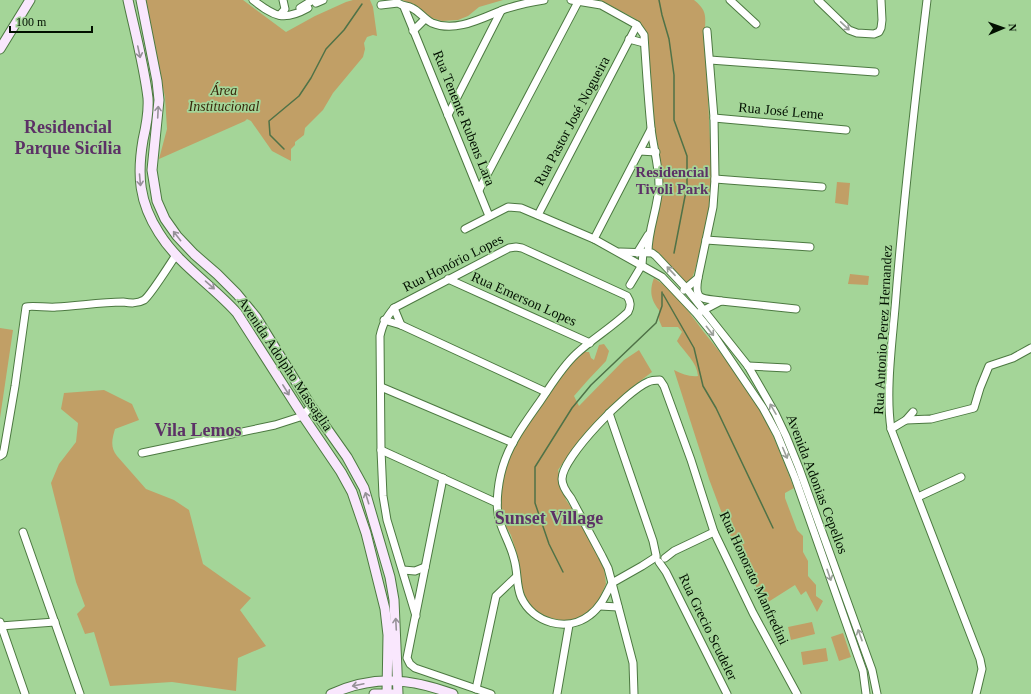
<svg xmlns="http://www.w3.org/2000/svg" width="1031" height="694" viewBox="0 0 1031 694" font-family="Georgia,serif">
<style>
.green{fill:#c19f66}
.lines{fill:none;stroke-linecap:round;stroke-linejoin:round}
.stream{stroke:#4f7247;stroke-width:1.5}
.minor-casing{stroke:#4c7941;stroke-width:9}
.secondary-casing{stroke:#4c7941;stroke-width:11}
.minor{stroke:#fff;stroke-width:7}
.secondary{stroke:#f9e7fd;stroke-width:9}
.oneway{stroke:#9a9f99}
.oneway2{stroke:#969198}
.labels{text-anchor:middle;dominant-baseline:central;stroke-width:3.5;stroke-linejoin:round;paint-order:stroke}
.park-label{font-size:14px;font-style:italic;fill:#39290c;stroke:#a4d598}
.street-label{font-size:14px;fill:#021000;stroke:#a4d598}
.neighbourhood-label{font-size:15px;font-weight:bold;fill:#5c3166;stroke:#a4d598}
.district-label{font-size:18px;font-weight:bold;fill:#5c3166;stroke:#a4d598}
</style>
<rect width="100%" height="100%" fill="#a4d598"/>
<g class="green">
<path d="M 144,0 L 243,0 L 286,32 L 315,16 L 346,2 L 353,0 L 370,0 L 373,7 L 377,36 L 373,35 L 367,37 L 364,43 L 365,49 L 363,57 L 333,93 L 323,110 L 305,128 L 304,135 L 295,142 L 295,145 L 291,149 L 291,161 L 272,151 L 251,121 L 247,119 L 245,121 L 159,159 L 167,129 L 165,97 Z"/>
<path d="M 402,0 L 503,0 L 479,7 L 468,16 L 458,20 L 442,21 L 432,18 L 412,4 Z"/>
<path d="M 600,0 L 694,0 C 708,11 705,17 705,32 L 710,141 L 713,172 L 711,208 L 695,270 L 692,278 L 688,284 L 683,283 L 662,256 L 650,247 L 658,214 L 659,150 L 654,127 L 648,47 L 643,27 L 634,18 Z"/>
<path d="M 837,182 L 850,183 L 848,205 L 835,203 Z"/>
<path d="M 850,274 L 869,276 L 868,285 L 848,284 Z"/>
<path d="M 654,278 C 674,290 689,312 703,331 C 718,350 734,369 748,389 C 768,420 781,455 794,488 L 785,493 L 785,498 L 797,530 L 803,536 L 803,552 L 808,561 L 808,576 L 816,585 L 816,596 L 823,601 L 817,612 L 806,591 L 801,595 L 795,585 L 765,604 L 730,535 L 709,479 L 674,370 C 682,374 690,377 698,376 C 697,362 685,353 677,341 L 682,332 L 678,327 L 662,327 L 659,320 L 659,310 C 651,300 649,291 654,278 Z"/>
<path d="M 0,328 L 13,330 L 0,418 Z"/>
<path d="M 604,344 L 609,351 L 606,361 L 588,380 L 574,396 L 579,406 L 624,360 L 639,350 L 652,372 C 614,399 584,432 558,470 L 566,500 L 576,515 L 598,554 L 604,568 L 606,584 L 596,606 L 577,619 L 564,621 L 551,618 L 540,614 L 531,606 L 523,595 L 516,551 L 511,535 L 504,523 L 500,508 L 501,490 L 507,460 L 520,436 L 570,364 L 581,352 L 589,352 L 591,358 L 594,360 L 599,345 Z"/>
<path d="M 104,390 L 132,404 L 139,420 L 115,429 C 112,439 110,447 117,456 L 146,489 L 174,500 L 189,510 L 203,564 L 251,598 L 240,610 L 266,646 L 238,658 L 236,691 L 172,682 L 110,686 L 94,632 L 85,634 L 77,614 L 85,606 L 76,582 L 51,483 L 59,464 L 76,442 L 78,423 L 61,409 L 64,393 Z"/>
<path d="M 812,622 L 815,634 L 791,640 L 788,627 Z"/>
<path d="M 843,633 L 851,657 L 839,661 L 831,637 Z"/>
<path d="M 826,648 L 828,661 L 803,665 L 801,652 Z"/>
</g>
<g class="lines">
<g class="stream">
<path d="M 659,0 L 662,15 L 669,39 L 674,75 L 674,120 L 687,156 L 687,186 L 674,253"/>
<path d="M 284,149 L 270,135 L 269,121 L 299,96 L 311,78 L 326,49 L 344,30 L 362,4"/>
<path d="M 663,294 L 694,348 L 703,386 L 716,408 L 773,528"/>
<path d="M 563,572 L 549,544 L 535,503 L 535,467 L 572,408 L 591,385 L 656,323 L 662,306 L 662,292"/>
</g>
<defs>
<g id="minor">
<path d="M 253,0 C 274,16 283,22 308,8"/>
<path d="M 571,0 L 601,5 L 637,25 L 644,35 C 646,66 648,97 651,128 C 653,147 659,165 659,185 C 658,209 648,229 648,252"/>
<path d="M 730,0 L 756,24"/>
<path d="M 818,0 L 849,30 L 857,33 L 874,34 L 879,32 L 881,28 L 882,20 L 881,0"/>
<path d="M 927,0 C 915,99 904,197 896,296 C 893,337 885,389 891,429 L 980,659 L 982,669 L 976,694"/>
<path d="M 316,3 L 323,0"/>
<path d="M 381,5 L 398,3 C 404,7 407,5 412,8 C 419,11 424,19 432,23 C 456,33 482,18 505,9 C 518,5 530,2 544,0"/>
<path d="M 404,7 L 489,216"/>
<path d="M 300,8 L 313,0"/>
<path d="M 280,15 L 285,9 L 283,0"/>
<path d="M 413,31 L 425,19"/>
<path d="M 629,39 L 644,43"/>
<path d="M 710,60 L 875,72"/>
<path d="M 448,115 L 501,11"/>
<path d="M 714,118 L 846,130"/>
<path d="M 640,151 L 656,152"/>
<path d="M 715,179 L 822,187"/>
<path d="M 479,190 L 579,0"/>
<path d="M 538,215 L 637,25"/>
<path d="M 465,229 L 508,207 L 521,208 L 594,239 L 662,277 L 696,313 L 713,334 L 763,408 L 777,434 L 795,478 L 863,671 L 866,694"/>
<path d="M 594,239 L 651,129"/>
<path d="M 706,240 L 810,247"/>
<path d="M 620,252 L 652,253 L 656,256 L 686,288 L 748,366 L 775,413 L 786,436 L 799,468 L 872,670 L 877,694"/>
<path d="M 637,253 L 648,235"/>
<path d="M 698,278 C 694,301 701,298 721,301"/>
<path d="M 448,279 L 590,343"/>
<path d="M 630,285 L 642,265 L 643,252"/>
<path d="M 684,290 L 698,278 L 713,207 L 715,179 L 714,118 L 707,31"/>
<path d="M 394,308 L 401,325"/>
<path d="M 700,312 L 721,301 L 796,309"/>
<path d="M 384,320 L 401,325 L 546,392"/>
<path d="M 748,366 L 787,368"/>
<path d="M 381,387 L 513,443"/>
<path d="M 609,413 L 653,541 L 656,555"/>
<path d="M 906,420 L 913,412"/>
<path d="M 891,429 L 906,420 L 931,419 L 974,408 L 980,388 L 989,366 L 1013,358 L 1031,348"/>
<path d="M 381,450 L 497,503"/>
<path d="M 142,453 L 275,425 L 303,416 L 311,406"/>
<path d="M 0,456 L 3,454 L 4,450 L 15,386 L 26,307 C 31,305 48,308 56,307 C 78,306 100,302 123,302 C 130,303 137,304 144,300 C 150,296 170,264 176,255"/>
<path d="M 443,478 L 407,658 L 410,664 L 415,668 L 491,694"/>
<path d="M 918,497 L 961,477"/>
<path d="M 23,532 L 80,694"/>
<path d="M 665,558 L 674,551 L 714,532"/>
<path d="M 659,562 L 666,572 L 727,694"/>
<path d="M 403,570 L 415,571 L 425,567"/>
<path d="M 600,606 L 618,607"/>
<path d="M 416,616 L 387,520 L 383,496 L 381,450 L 380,336 C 383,323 386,318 394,308 L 509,248 L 516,247 L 522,248 L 627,296 C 631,302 631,306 628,312 C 611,328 592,339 576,354 C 562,367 552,384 541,400 C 528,419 513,438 505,460 C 499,476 494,505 500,522 C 504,535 511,546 514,559 C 518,572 516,585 521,597 C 533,623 567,633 590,615 C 601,607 606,594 612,583 L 608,568 L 602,556 L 571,498 C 567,493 562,486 562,479 C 562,457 628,390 648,382 C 652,380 655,380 660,380 L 664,386 L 691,460 L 714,532 L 753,613 L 797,694"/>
<path d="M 0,622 L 25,694"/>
<path d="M 0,626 L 55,622"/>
<path d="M 476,689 L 496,596 L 516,577"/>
<path d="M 557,694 L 569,625"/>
<path d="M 634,694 L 633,663 L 612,583 L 642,566 L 656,557"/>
</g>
<g id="secondary">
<path d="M 128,0 C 135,32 144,65 148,98 C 149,112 146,127 143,140 C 137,175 139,202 159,233 C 179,265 212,285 237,313 L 303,416 L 341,472 L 352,492 L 366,533 L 385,609 L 388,635 L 387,693"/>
<path d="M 141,0 L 157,81 L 159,100 L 152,170 L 157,201 L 165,219 L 177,236 L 194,254 L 217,274 L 237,294 L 256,317 L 311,406 L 347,457 L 364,488 L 390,577 L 394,600 L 398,694"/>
<path d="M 0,49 L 30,0"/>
<path d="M 331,694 C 374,675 410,678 453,694"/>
<path d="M 374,694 L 393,694"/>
</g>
</defs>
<use href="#minor" class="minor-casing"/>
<use href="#secondary" class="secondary-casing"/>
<use href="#minor" class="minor"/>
<use href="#secondary" class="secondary"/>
</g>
<defs><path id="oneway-shaft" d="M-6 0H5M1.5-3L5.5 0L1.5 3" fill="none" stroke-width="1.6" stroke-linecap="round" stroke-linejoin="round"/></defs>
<g class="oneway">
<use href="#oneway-shaft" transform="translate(845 26) rotate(43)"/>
<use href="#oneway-shaft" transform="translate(671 271) rotate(-133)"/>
<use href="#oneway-shaft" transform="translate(710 331) rotate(52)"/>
<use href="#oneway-shaft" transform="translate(773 409) rotate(-120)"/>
<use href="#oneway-shaft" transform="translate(785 453) rotate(67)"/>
<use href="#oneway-shaft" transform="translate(829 575) rotate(71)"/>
<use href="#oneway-shaft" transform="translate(860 635) rotate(-110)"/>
</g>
<g class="oneway2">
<use href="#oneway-shaft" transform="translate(139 52) rotate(78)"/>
<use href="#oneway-shaft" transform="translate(158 112) rotate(-87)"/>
<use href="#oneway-shaft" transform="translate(140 180) rotate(85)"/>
<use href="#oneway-shaft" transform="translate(177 236) rotate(-128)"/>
<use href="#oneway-shaft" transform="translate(210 285) rotate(41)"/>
<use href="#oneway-shaft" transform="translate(286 390) rotate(58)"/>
<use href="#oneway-shaft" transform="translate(367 498) rotate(-107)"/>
<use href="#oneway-shaft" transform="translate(396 624) rotate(-93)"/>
<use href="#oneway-shaft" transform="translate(358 685) rotate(168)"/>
</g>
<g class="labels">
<g class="park-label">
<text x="224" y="90">Área<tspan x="224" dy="16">Institucional</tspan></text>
</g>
<g class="street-label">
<text transform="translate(781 111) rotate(5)">Rua José Leme</text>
<text transform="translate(464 118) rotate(68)">Rua Tenente Rubens Lara</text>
<text transform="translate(572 121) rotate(-62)">Rua Pastor José Nogueira</text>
<text transform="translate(453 263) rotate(-27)">Rua Honório Lopes</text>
<text transform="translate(524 299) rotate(24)">Rua Emerson Lopes</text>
<text transform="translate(883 330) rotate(-87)">Rua Antonio Perez Hernandez</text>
<text transform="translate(285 364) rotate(56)">Avenida Adolpho Massaglia</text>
<text transform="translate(817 484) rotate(69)">Avenida Adonias Cepellos</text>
<text transform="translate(754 578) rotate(65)">Rua Honorato Manfredini</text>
<text transform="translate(708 627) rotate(64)">Rua Grecio Scudeler</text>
</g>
<g class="neighbourhood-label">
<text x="672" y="172">Residencial<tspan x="672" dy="17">Tivoli Park</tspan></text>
</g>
<g class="district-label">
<text x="68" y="127">Residencial<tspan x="68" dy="21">Parque Sicília</tspan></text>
<text x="198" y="430">Vila Lemos</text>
<text x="549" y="518">Sunset Village</text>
</g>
</g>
<g transform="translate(1003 28) rotate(88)" stroke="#a4d598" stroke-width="3" paint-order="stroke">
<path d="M0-3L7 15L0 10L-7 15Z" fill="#021000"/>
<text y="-6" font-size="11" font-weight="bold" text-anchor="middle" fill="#021000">N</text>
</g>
<path d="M10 26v6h82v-6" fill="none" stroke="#021000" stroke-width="2"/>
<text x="16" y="26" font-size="12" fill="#021000" stroke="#a4d598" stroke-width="3" paint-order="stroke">100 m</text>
</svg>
